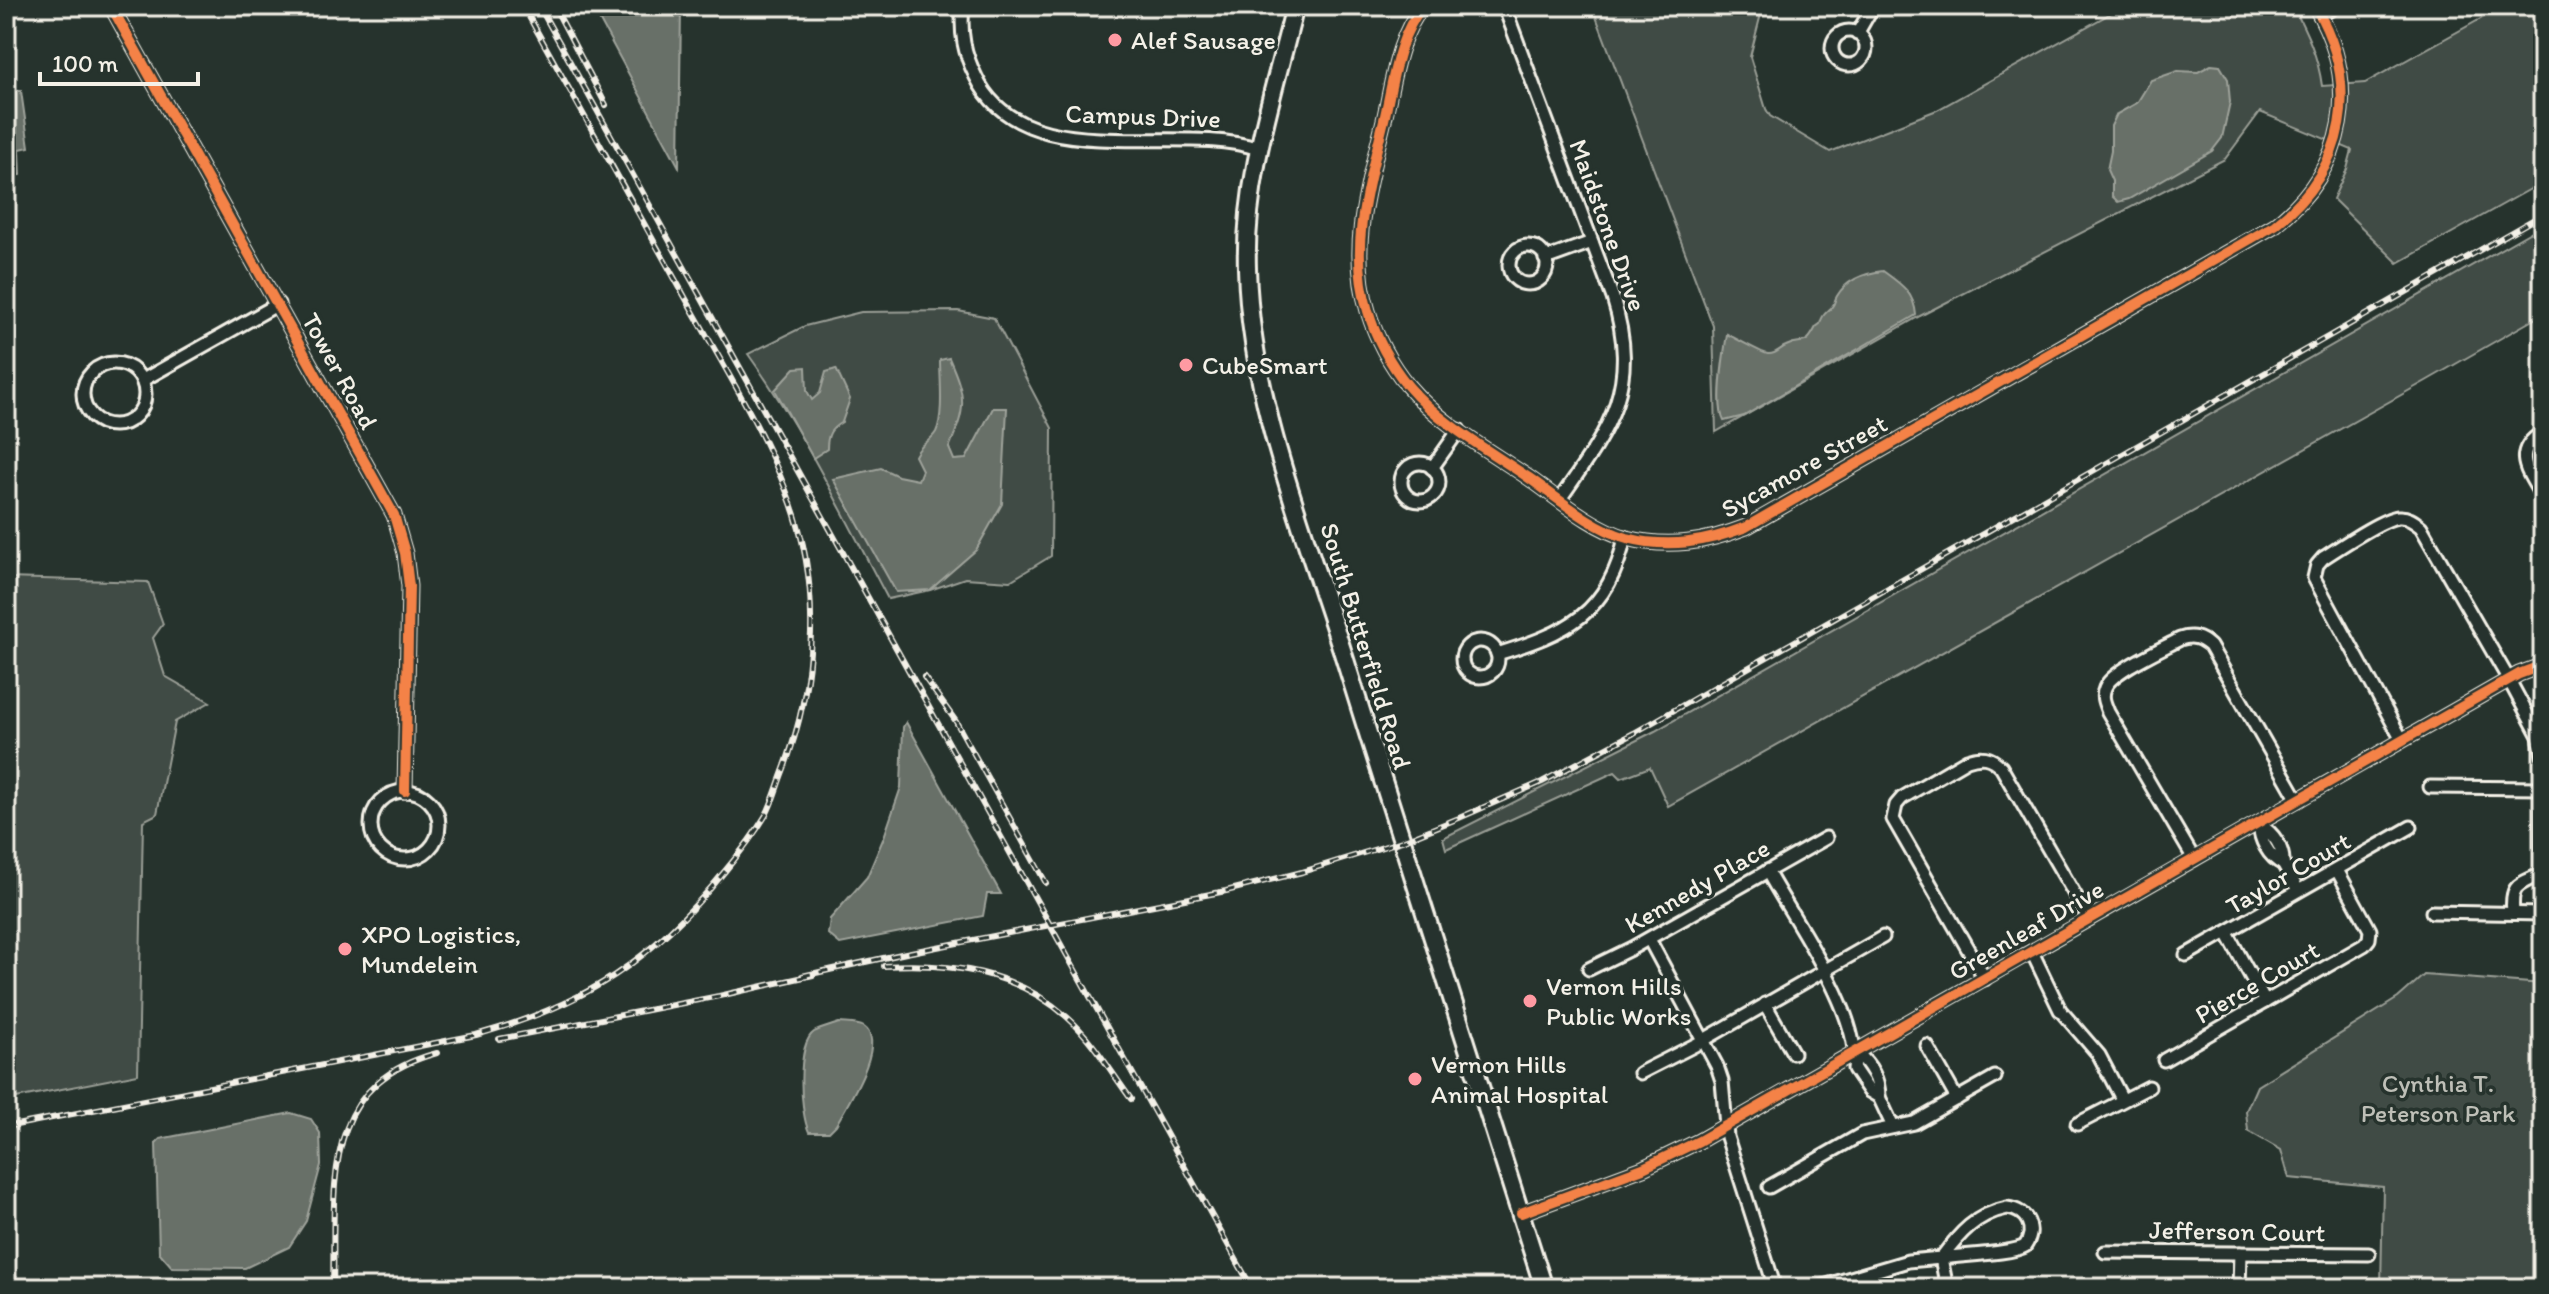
<svg xmlns="http://www.w3.org/2000/svg" width="2549" height="1294" viewBox="0 0 2549 1294" font-family="Itim,sans-serif">
<style>
.green{fill:#414b45;stroke:#9a9e96;stroke-width:2}
.water{fill:#676f68;stroke:#9fa39b;stroke-width:2}
.lines{fill:none;stroke-linecap:round;stroke-linejoin:round}
.street-casing{stroke:#f4f1e8;stroke-width:17}
.secondary-casing{stroke:#f4f1e8;stroke-width:22}
.street{stroke:#26332d;stroke-width:11}
.secondary{stroke:#26332d;stroke-width:16}
.rail-casing{stroke:#f4f1e8;stroke-width:6}
.rail{stroke:#26332d;stroke-width:3;stroke-dasharray:9;stroke-linecap:butt}
.cycleway-casing{stroke:#26332d;stroke-width:15}
.cycleway{stroke:#f48246;stroke-width:10}
.poi-dot{fill:#ff9aa2;stroke:#26332d;stroke-width:3}
.labels{text-anchor:middle;dominant-baseline:central;stroke-width:7;stroke-linejoin:round;paint-order:stroke}
.poi-label{font-size:26px;fill:#f4f1e8;stroke:#26332d;text-anchor:start}
.street-label{font-size:26px;fill:#f4f1e8;stroke:#26332d}
.park-label{font-size:26px;fill:#bebfb7;stroke:#26332d}
</style>
<rect width="100%" height="100%" fill="#26332d"/>
<filter id="ink" filterUnits="userSpaceOnUse"><feTurbulence type="fractalNoise" baseFrequency=".0125" numOctaves="2"/><feDisplacementMap in="SourceGraphic" scale="16" xChannelSelector="R" yChannelSelector="G"/><feConvolveMatrix kernelMatrix="1 2 1 2 8 2 1 2 1" color-interpolation-filters="sRGB"/></filter>
<g filter="url(#ink)">
<g class="green">
<path d="M 1592,6 L 1763,6 L 1750,57 L 1766,109 L 1770,116 L 1830,152 L 1937,110 L 2124,6 L 2293,6 C 2307,33 2318,56 2322,86 L 2365,83 L 2504,6 L 2543,6 L 2543,182 L 2398,263 L 2333,199 L 2347,169 L 2352,150 L 2260,112 L 2225,159 L 1920,316 L 1716,432 L 1713,326 Z"/>
<path d="M 2543,225 L 2543,314 L 2426,381 L 1668,806 L 1650,767 L 1621,778 L 1615,772 L 1446,849 L 1443,838 L 1655,731 Z"/>
<path d="M 958,311 L 994,318 L 1052,428 L 1051,556 L 1010,581 L 965,578 L 930,590 L 888,599 C 844,516 803,430 748,354 L 805,326 L 861,312 Z"/>
<path d="M 6,578 L 148,582 L 163,624 L 153,638 L 165,676 L 210,702 L 175,722 L 157,814 L 143,821 L 138,1074 L 6,1100 Z"/>
<path d="M 2424,975 L 2543,984 L 2543,1288 L 2381,1288 L 2383,1187 L 2289,1178 L 2281,1150 L 2248,1131 L 2246,1111 L 2257,1086 L 2398,998 Z"/>
</g>
<g class="water">
<path d="M 592,6 L 681,6 L 679,167 Z"/>
<path d="M 2211,65 L 2220,66 L 2228,79 L 2230,102 L 2222,138 L 2212,151 L 2129,199 L 2118,202 L 2112,196 L 2112,181 L 2107,170 L 2111,151 L 2111,126 L 2117,114 L 2137,103 L 2151,80 L 2178,71 L 2198,72 Z"/>
<path d="M 6,91 L 21,91 L 29,147 L 20,149 L 21,175 L 6,177 Z"/>
<path d="M 1883,271 C 1901,284 1914,292 1916,315 L 1744,416 L 1724,421 C 1715,405 1724,353 1727,334 C 1735,338 1763,354 1768,354 C 1776,355 1780,348 1786,346 C 1804,337 1804,350 1816,327 L 1820,324 C 1822,315 1825,314 1831,308 C 1836,302 1833,303 1837,296 C 1847,279 1865,273 1883,271 Z"/>
<path d="M 949,358 C 967,399 966,408 949,448 L 954,460 L 966,459 L 993,408 L 1007,408 L 1002,504 L 976,550 L 930,590 L 896,592 L 833,479 L 881,468 L 898,476 L 918,480 L 922,470 L 915,456 C 920,444 930,442 936,432 C 944,416 940,379 940,360 Z"/>
<path d="M 806,367 L 807,391 L 812,400 L 820,393 L 826,372 L 836,369 L 850,399 L 842,422 C 830,429 827,435 827,449 L 813,458 L 775,390 L 795,368 Z"/>
<path d="M 906,722 L 1001,894 L 987,894 L 983,916 L 840,944 L 828,934 L 830,919 L 867,877 L 884,837 L 901,787 L 903,727 Z"/>
<path d="M 839,1023 C 847,1024 857,1023 864,1027 C 888,1043 846,1106 836,1125 L 829,1132 L 809,1132 C 800,1114 796,1044 814,1032 C 821,1028 831,1026 839,1023 Z"/>
<path d="M 291,1113 L 311,1119 L 320,1133 L 321,1165 L 306,1221 L 289,1247 L 245,1268 L 172,1267 L 159,1252 L 156,1143 L 160,1139 Z"/>
</g>
<g class="lines">
<defs>
<g id="street">
<path d="M 111,6 L 394,515 L 405,553 L 409,586 L 405,791"/>
<path d="M 963,6 C 960,33 964,53 976,77 C 1022,175 1176,121 1259,149"/>
<path d="M 1423,6 C 1397,37 1393,82 1384,120 C 1369,183 1348,246 1368,311 C 1376,338 1390,364 1408,386 C 1440,424 1488,450 1529,478 C 1559,499 1592,528 1627,538 C 1669,549 1707,542 1746,527 L 2275,225 C 2347,168 2361,85 2315,6"/>
<path d="M 1504,6 L 1613,298 C 1641,387 1609,429 1560,499"/>
<path d="M 2320,15 L 2336,6"/>
<circle cx="1849" cy="48" r="17"/>
<path d="M 1857,34 L 1873,6"/>
<circle cx="1528" cy="265" r="19"/>
<path d="M 1545,259 L 1592,242"/>
<circle cx="114" cy="394" r="31"/>
<path d="M 143,380 L 278,304"/>
<path d="M 2543,432 C 2510,452 2528,472 2543,498"/>
<circle cx="1420" cy="482" r="19"/>
<path d="M 1432,468 L 1459,430"/>
<circle cx="1480" cy="659" r="18"/>
<path d="M 1497,654 C 1566,633 1609,614 1625,537"/>
<path d="M 2402,740 L 2314,578 L 2317,565 L 2323,558 C 2339,548 2381,519 2398,517 C 2407,516 2414,521 2421,527 L 2509,680 L 2539,736 L 2543,756"/>
<path d="M 2430,787 L 2543,788"/>
<circle cx="405" cy="825" r="34"/>
<path d="M 2259,824 C 2273,833 2284,847 2283,864 C 2268,857 2260,840 2259,824 Z"/>
<path d="M 2194,859 L 2108,712 C 2105,704 2101,697 2105,688 C 2111,671 2164,648 2180,639 C 2192,635 2200,637 2210,646 L 2298,800"/>
<path d="M 2283,864 L 2298,890"/>
<path d="M 1767,871 C 1794,921 1862,1014 1854,1069 L 1869,1091 L 1879,1097 L 1893,1127"/>
<path d="M 2432,912 L 2543,914"/>
<path d="M 2513,913 C 2510,883 2519,885 2543,873"/>
<path d="M 2542,914 L 2543,776"/>
<path d="M 2227,933 L 2265,1002"/>
<path d="M 1649,939 L 1717,1066 L 1722,1081 L 1727,1137 L 1775,1288"/>
<path d="M 2032,952 L 2060,1010 L 2099,1055 L 2122,1099"/>
<path d="M 2186,955 L 2411,827"/>
<path d="M 1589,969 L 1632,948 L 1826,838"/>
<path d="M 1985,979 L 1893,819 L 1896,805 L 1902,798 L 1967,760 C 1981,755 1990,756 2001,767 L 2089,919"/>
<path d="M 1765,1004 L 1793,1053"/>
<path d="M 1927,1046 L 1957,1099"/>
<path d="M 1856,1052 C 1870,1064 1879,1078 1879,1097"/>
<path d="M 2164,1060 L 2364,945 L 2369,939 L 2370,930 L 2337,870"/>
<path d="M 1640,1073 L 1695,1045 L 1883,937"/>
<path d="M 2077,1124 L 2149,1087"/>
<path d="M 1769,1187 L 1862,1134 L 1914,1123 L 1995,1077"/>
<path d="M 2007,1208 C 2027,1210 2037,1229 2025,1246 C 2012,1254 1960,1255 1941,1258 C 1959,1234 1976,1214 2007,1208 Z"/>
<path d="M 1521,1213 L 1643,1168 L 1699,1141 L 2519,674 L 2543,665"/>
<path d="M 2105,1252 L 2369,1254"/>
<path d="M 1817,1288 L 1908,1261 L 1941,1258 L 1947,1288"/>
<path d="M 2239,1288 L 2240,1253"/>
</g>
<path id="secondary" d="M 1295,6 C 1274,92 1244,179 1247,268 C 1250,397 1303,528 1342,650 C 1408,863 1477,1075 1544,1288"/>
</defs>
<use href="#street" class="street-casing"/>
<use href="#secondary" class="secondary-casing"/>
<use href="#street" class="street"/>
<use href="#secondary" class="secondary"/>
<defs>
<g id="rail">
<path d="M 539,6 L 1252,1288"/>
<path d="M 554,6 L 606,105"/>
<path d="M 924,677 L 955,720 L 1046,883"/>
<path d="M 884,966 C 950,962 1016,971 1067,1017 C 1093,1040 1111,1072 1131,1099"/>
<path d="M 802,976 L 906,953 L 1226,891 L 1302,872 L 1402,841 L 1459,818 L 1542,782 L 1634,733 L 2543,214"/>
<path d="M 499,1039 L 719,996 L 813,975"/>
<path d="M 6,1127 L 476,1035 C 587,1004 652,961 725,871 C 740,853 754,835 766,815 C 773,802 777,787 782,774 C 817,683 823,582 786,490 C 758,419 716,354 680,288 C 627,194 575,100 523,6"/>
<path d="M 333,1288 C 336,1189 317,1085 437,1053"/>
</g>
</defs>
<use href="#rail" class="rail-casing"/>
<use href="#rail" class="rail"/>
<defs>
<g id="cycleway">
<path d="M 111,6 L 394,515 L 405,553 L 409,586 L 405,791"/>
<path d="M 1423,6 C 1397,37 1393,82 1384,120 C 1369,183 1348,246 1368,311 C 1376,338 1390,364 1408,386 C 1440,424 1488,450 1529,478 C 1559,499 1592,528 1627,538 C 1669,549 1707,542 1746,527 L 2275,225 C 2347,168 2361,85 2315,6"/>
<path d="M 1521,1213 L 1643,1168 L 1699,1141 L 2519,674 L 2543,665"/>
</g>
</defs>
<use href="#cycleway" class="cycleway-casing"/>
<use href="#cycleway" class="cycleway"/>
</g>
</g>
<g class="poi-dot">
<circle cx="1115" cy="40" r="8"/>
<circle cx="1186" cy="365" r="8"/>
<circle cx="345" cy="949" r="8"/>
<circle cx="1530" cy="1001" r="8"/>
<circle cx="1415" cy="1079" r="8"/>
</g>
<g class="labels">
<g class="poi-label">
<text x="1131" y="40">Alef Sausage</text>
<text x="1202" y="365">CubeSmart</text>
<text x="361" y="934">XPO Logistics,<tspan x="361" dy="30">Mundelein</tspan></text>
<text x="1546" y="986">Vernon Hills<tspan x="1546" dy="30">Public Works</tspan></text>
<text x="1431" y="1064">Vernon Hills<tspan x="1431" dy="30">Animal Hospital</tspan></text>
</g>
<g class="street-label">
<text transform="translate(1143 116) rotate(2)">Campus Drive</text>
<text transform="translate(1608 225) rotate(70)">Maidstone Drive</text>
<text transform="translate(340 371) rotate(61)">Tower Road</text>
<text transform="translate(1804 466) rotate(-29)">Sycamore Street</text>
<text transform="translate(1366 646) rotate(73)">South Butterfield Road</text>
<text transform="translate(2288 873) rotate(-30)">Taylor Court</text>
<text transform="translate(1697 886) rotate(-30)">Kennedy Place</text>
<text transform="translate(2026 930) rotate(-30)">Greenleaf Drive</text>
<text transform="translate(2257 982) rotate(-30)">Pierce Court</text>
<text transform="translate(2237 1231) rotate(1)">Jefferson Court</text>
</g>
<g class="park-label">
<text x="2438" y="1083">Cynthia T.<tspan x="2438" dy="30">Peterson Park</tspan></text>
</g>
</g>
<rect width="2549" height="1294" fill="none" stroke="#26332d" stroke-width="32"/>
<rect x="16" y="16" width="2517" height="1262" fill="none" stroke="#f4f1e8" stroke-width="3" filter="url(#ink)"/>
<path d="M40 72v12h158v-12" fill="none" stroke="#f4f1e8" stroke-width="4"/>
<text x="52" y="72" font-size="24" fill="#f4f1e8" stroke="#26332d" stroke-width="6" paint-order="stroke">100 m</text>
</svg>
